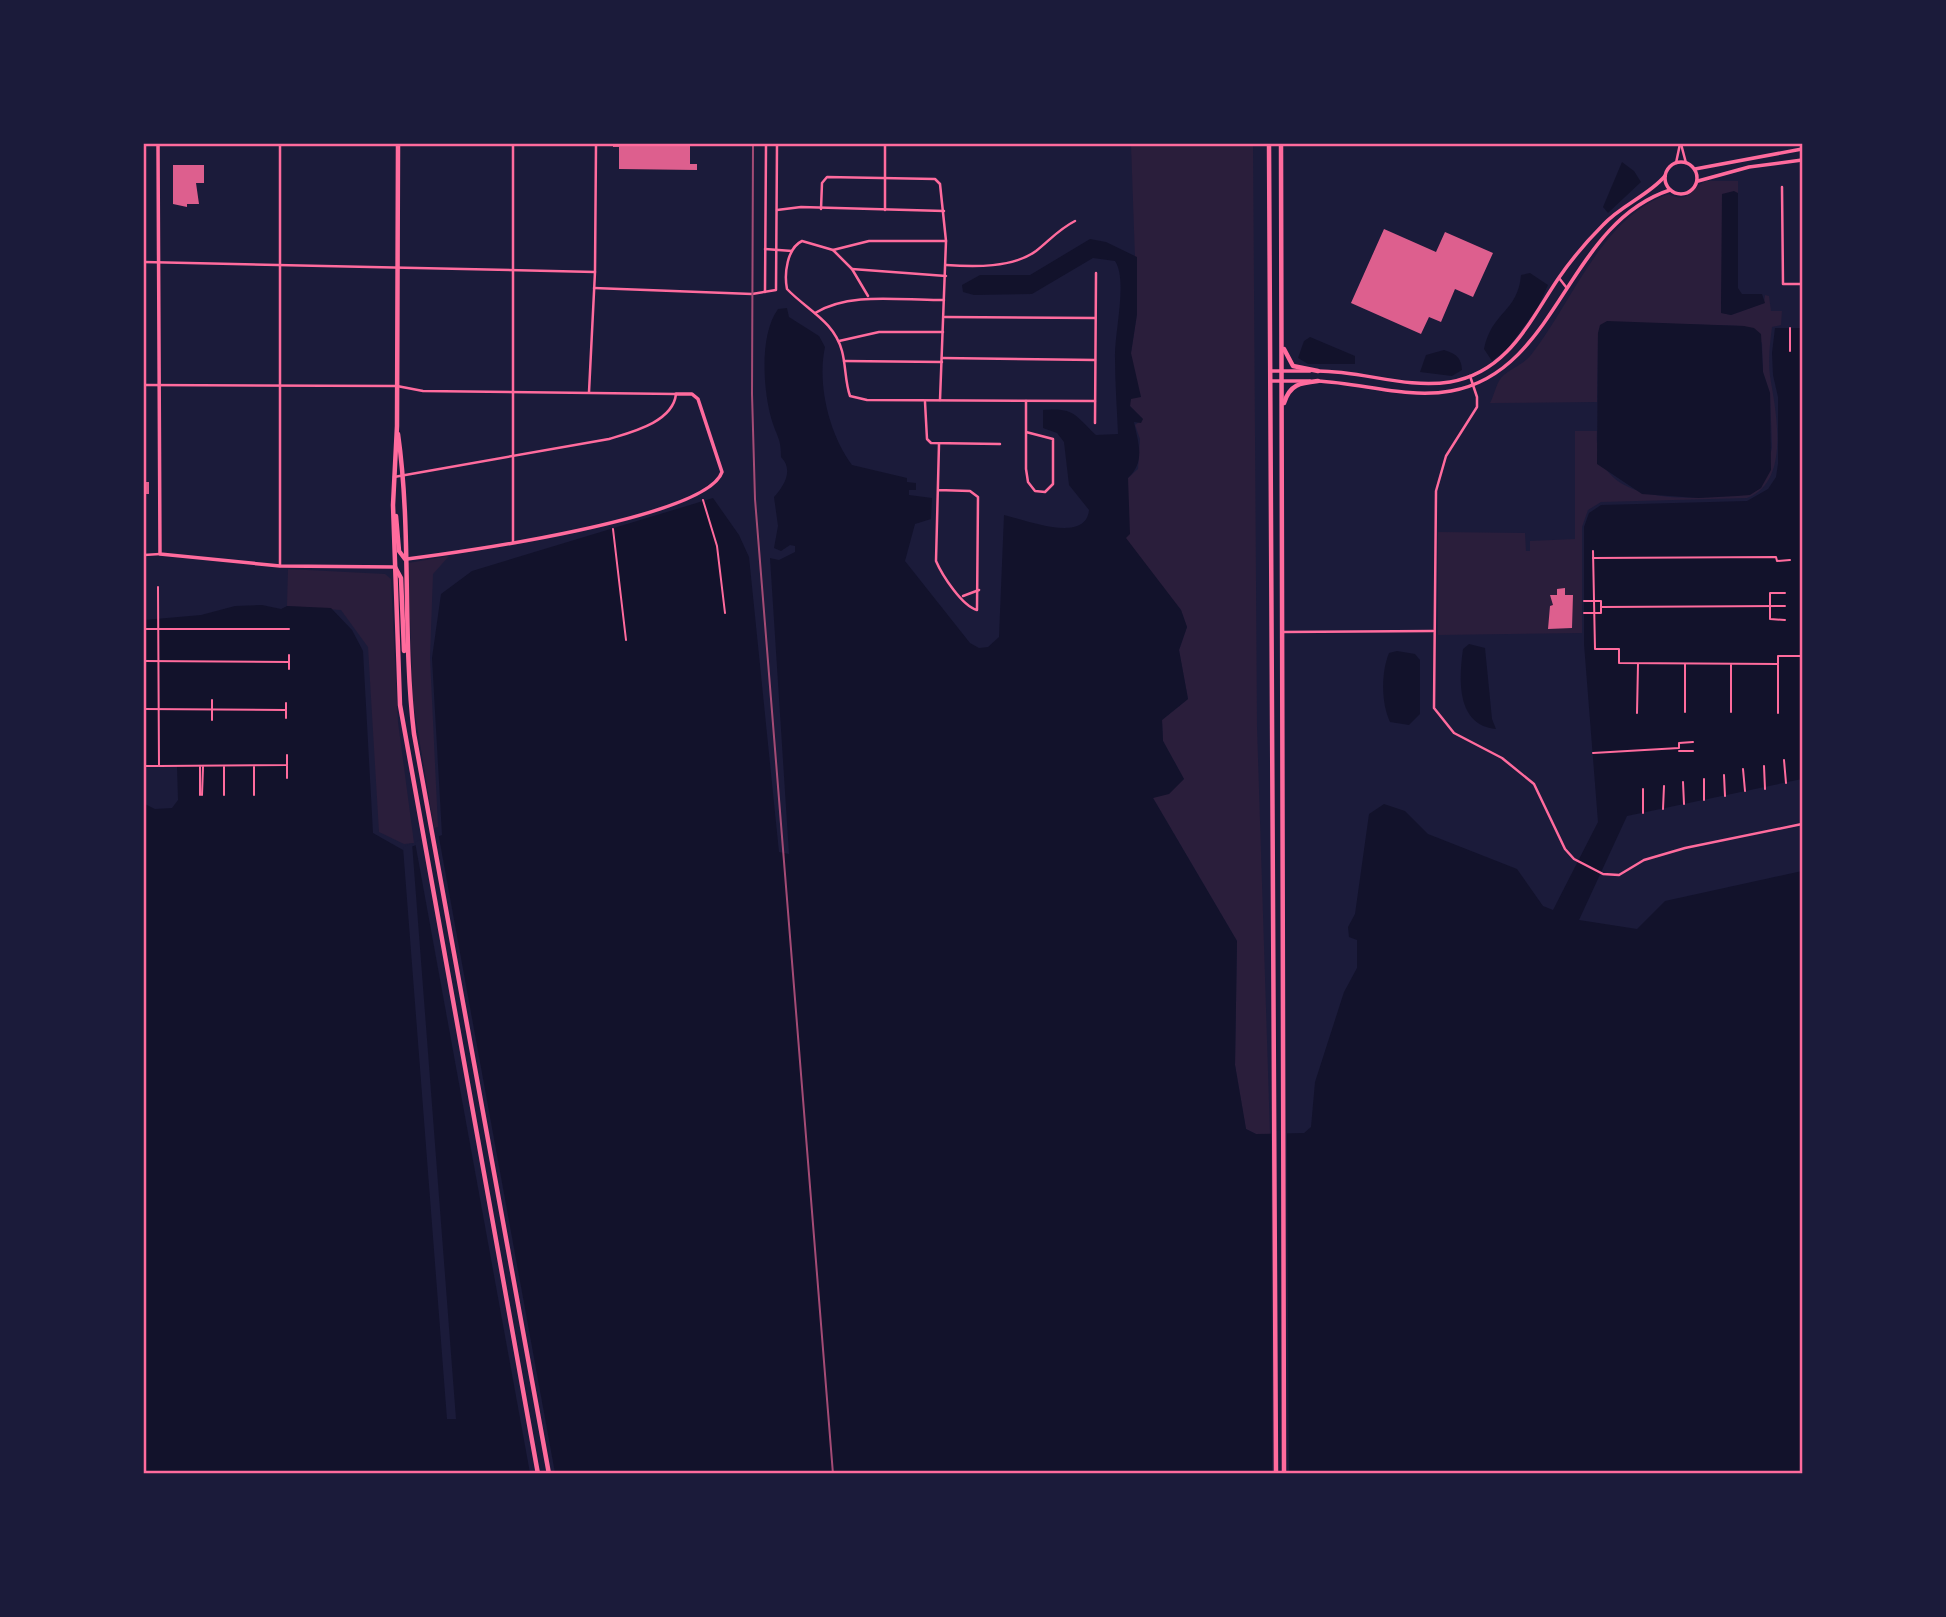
<svg xmlns="http://www.w3.org/2000/svg" width="1946" height="1617" viewBox="0 0 1946 1617" font-family="Signika,sans-serif">
<style>
.green{fill:#2a1e3b}
.water{fill:#12122b}
.pier{fill:#1b1b3a}
.building{fill:#dd5f8e}
.lines{fill:none;stroke-linecap:round;stroke-linejoin:round}
.path{stroke:#ff6b9d;stroke-width:2}
.minor{stroke:#ff6b9d;stroke-width:2.5}
.tertiary{stroke:#ff6b9d;stroke-width:3.5}
.primary{stroke:#ff6b9d;stroke-width:4.5}
.trunk{stroke:#ff6b9d;stroke-width:4.5}
.rail{stroke:#a44b75;stroke-width:2}
.neatline{fill:none;stroke:#ff6b9d;stroke-width:2.5}
</style>
<rect width="100%" height="100%" fill="#1b1b3a"/>
<g class="green">
<path d="M 1131,144 L 1253,144 L 1257,727 L 1270,1134 L 1256,1134 L 1246,1129 L 1235,1065 L 1237,941 L 1153,798 L 1184,779 L 1163,741 L 1162,720 L 1188,699 L 1179,650 L 1187,627 L 1181,610 L 1125,538 L 1128,478 L 1138,469 L 1140,439 L 1135,425 L 1143,419 L 1130,406 L 1131,353 L 1137,314 Z"/>
<path d="M 1706,181 L 1738,181 L 1738,193 L 1722,195 L 1722,313 L 1731,315 L 1764,303 L 1765,295 L 1769,296 L 1771,311 L 1782,311 L 1781,325 L 1772,327 C 1770,343 1768,360 1770,376 C 1776,413 1791,481 1747,498 L 1601,502 L 1588,510 L 1582,527 L 1582,633 L 1438,635 L 1438,532 L 1525,533 L 1526,551 L 1530,551 L 1530,541 L 1575,539 L 1575,431 L 1597,431 C 1592,497 1665,500 1714,497 C 1732,495 1746,497 1761,488 L 1772,448 L 1770,393 L 1763,372 L 1762,343 L 1744,326 L 1607,322 L 1598,333 L 1597,402 L 1490,403 C 1494,396 1496,384 1501,378 C 1509,369 1523,365 1531,355 C 1572,303 1602,216 1669,194 C 1689,205 1691,188 1706,181 Z"/>
<path d="M 449,556 L 433,574 L 430,658 L 438,827 L 434,828 L 413,702 L 408,563 Z"/>
<path d="M 288,569 L 385,574 L 391,579 L 398,722 L 414,843 L 404,844 L 379,832 L 368,647 L 341,610 L 287,606 Z"/>
</g>
<g class="water">
<path d="M 1622,162 L 1634,171 L 1641,182 L 1608,213 L 1603,207 Z"/>
<path d="M 1734,191 L 1738,193 L 1738,288 L 1742,294 L 1762,294 L 1765,303 L 1731,315 L 1721,313 L 1721,304 L 1722,194 Z"/>
<path d="M 1090,239 L 1106,242 L 1137,257 L 1137,314 L 1131,353 L 1141,397 L 1131,399 L 1130,406 L 1143,419 L 1141,423 L 1134,422 C 1138,443 1146,461 1128,478 L 1130,534 L 1126,538 L 1181,610 L 1187,627 L 1179,650 L 1188,699 L 1162,720 L 1163,741 L 1184,779 L 1169,794 L 1153,798 L 1237,941 L 1235,1065 L 1246,1129 L 1256,1134 L 1304,1133 L 1311,1127 L 1315,1082 L 1344,992 L 1357,968 L 1357,940 L 1349,937 L 1348,927 L 1355,914 L 1369,814 L 1384,804 L 1405,811 L 1428,834 L 1517,869 L 1543,906 L 1553,910 L 1598,822 L 1584,644 L 1584,527 L 1589,513 L 1601,505 L 1747,501 L 1768,489 L 1776,477 L 1778,464 L 1778,397 L 1773,375 L 1772,353 L 1775,328 L 1802,328 L 1802,779 L 1627,816 L 1579,920 L 1637,929 L 1665,901 L 1802,871 L 1802,1473 L 144,1474 L 144,620 L 201,615 L 235,606 L 262,605 L 281,609 L 287,606 L 331,608 L 352,630 L 363,651 L 373,833 L 403,850 L 442,835 L 432,658 L 441,594 L 472,571 L 713,498 L 739,535 L 749,557 L 779,852 L 789,854 L 770,558 L 779,560 L 795,552 L 795,546 L 790,545 L 781,551 L 774,548 L 778,526 L 774,497 C 784,486 794,470 781,457 C 781,438 777,437 772,421 C 763,391 759,335 778,309 L 787,308 L 789,317 L 819,336 L 825,347 C 817,384 829,434 852,465 L 907,478 L 907,482 L 916,483 L 916,490 L 909,490 L 909,495 L 932,498 L 931,519 L 915,524 L 905,561 L 970,643 L 979,648 L 988,647 L 999,637 L 1004,515 C 1026,520 1086,544 1089,510 L 1069,485 L 1064,442 L 1057,433 L 1043,428 L 1043,410 C 1074,407 1075,415 1096,435 L 1118,434 C 1117,409 1115,383 1115,358 C 1114,334 1128,280 1115,261 L 1093,258 L 1032,294 L 974,295 L 963,292 L 962,285 L 980,275 L 1030,275 Z"/>
<path d="M 1530,273 L 1548,285 L 1538,307 L 1508,348 L 1492,361 L 1484,349 C 1492,311 1518,312 1521,275 Z"/>
<path d="M 1607,321 L 1744,326 L 1754,328 L 1761,334 L 1763,372 L 1770,393 L 1771,470 L 1761,488 L 1750,495 L 1737,496 L 1698,498 L 1642,494 L 1597,464 L 1598,333 L 1600,325 Z"/>
<path d="M 1310,337 L 1355,356 L 1355,364 L 1308,364 L 1298,358 L 1304,341 Z"/>
<path d="M 1444,350 C 1456,354 1461,357 1462,370 L 1452,376 L 1420,372 L 1426,355 Z"/>
<path d="M 1469,644 L 1485,648 L 1492,719 L 1496,729 C 1456,725 1459,679 1463,649 Z"/>
<path d="M 1397,651 L 1415,654 L 1420,660 L 1420,714 L 1409,725 L 1390,722 C 1381,703 1381,672 1389,653 Z"/>
</g>
<g class="pier">
<path d="M 144,766 L 177,766 L 178,800 L 172,808 L 155,809 L 145,804 Z"/>
<path d="M 438,832 L 555,1473 L 530,1473 L 415,842 Z"/>
<path d="M 412,843 L 456,1419 L 447,1419 L 403,847 Z"/>
<path d="M 1287,1130 L 1289,1473 L 1272,1473 L 1271,1131 Z"/>
</g>
<g class="building">
<path d="M 613,144 L 690,144 L 690,164 L 697,164 L 697,170 L 619,169 L 619,147 L 613,147 Z"/>
<path d="M 173,165 L 204,165 L 204,183 L 196,183 L 199,204 L 187,204 L 187,207 L 173,204 Z"/>
<path d="M 1384,229 L 1436,252 L 1445,232 L 1493,253 L 1473,297 L 1455,289 L 1441,322 L 1429,317 L 1421,334 L 1351,303 Z"/>
<rect x="144" y="482" width="5" height="12"/>
<path d="M 1565,588 L 1565,595 L 1573,595 L 1572,628 L 1548,629 L 1550,606 L 1553,605 L 1550,595 L 1557,595 L 1557,589 Z"/>
</g>
<g class="lines">
<g class="path">
<path d="M 1790,328 L 1790,351"/>
<path d="M 703,500 L 717,546 L 725,613"/>
<path d="M 613,529 L 626,640"/>
<path d="M 1593,551 L 1595,649 L 1619,649 L 1619,663 L 1778,664 L 1778,656 L 1801,656"/>
<path d="M 1593,558 L 1776,557 L 1777,561 L 1790,560"/>
<path d="M 158,587 L 159,766 L 287,765 L 287,755"/>
<path d="M 1785,593 L 1770,593 L 1770,619 L 1785,620"/>
<path d="M 1584,601 L 1601,601 L 1601,607 L 1785,606"/>
<path d="M 1584,613 L 1601,613 L 1601,608"/>
<path d="M 144,629 L 289,629"/>
<path d="M 144,661 L 289,662 L 289,655"/>
<path d="M 1731,665 L 1731,712"/>
<path d="M 1778,665 L 1778,713"/>
<path d="M 289,669 L 289,663"/>
<path d="M 212,700 L 212,720"/>
<path d="M 144,709 L 286,710 L 286,703"/>
<path d="M 286,711 L 286,718"/>
<path d="M 1685,712 L 1685,664"/>
<path d="M 1637,713 L 1638,664"/>
<path d="M 1679,751 L 1693,751"/>
<path d="M 1593,753 L 1679,748 L 1679,743 L 1693,742"/>
<path d="M 1802,756 L 1802,757"/>
<path d="M 1784,760 L 1786,783"/>
<path d="M 144,766 L 158,766"/>
<path d="M 287,766 L 287,778"/>
<path d="M 1764,766 L 1765,789"/>
<path d="M 200,767 L 200,795"/>
<path d="M 254,767 L 254,795"/>
<path d="M 1743,769 L 1745,791"/>
<path d="M 1724,775 L 1725,796"/>
<path d="M 1704,779 L 1704,800"/>
<path d="M 1683,782 L 1684,804"/>
<path d="M 1643,789 L 1643,813"/>
<path d="M 202,795 L 203,767"/>
<path d="M 224,795 L 224,767"/>
<path d="M 1663,809 L 1664,786"/>
</g>
<g class="minor">
<path d="M 280,144 L 280,566"/>
<path d="M 358,144 L 397,144"/>
<path d="M 1681,144 L 1686,163"/>
<path d="M 1676,163 L 1680,144"/>
<path d="M 1782,187 L 1783,284 L 1802,284"/>
<path d="M 821,209 L 822,183 L 827,177 L 935,179 L 940,184 L 946,241 L 940,400"/>
<path d="M 777,210 L 801,207 L 944,211"/>
<path d="M 885,210 L 885,144"/>
<path d="M 946,241 L 869,241 L 833,250 L 802,241 C 787,248 784,274 787,289 C 807,310 834,321 842,351 C 846,366 845,382 850,396 L 867,400 L 1095,401"/>
<path d="M 765,249 L 792,251"/>
<path d="M 833,250 L 852,269 L 868,296"/>
<path d="M 144,262 L 595,272"/>
<path d="M 946,265 C 974,267 1013,268 1036,251 C 1050,240 1059,229 1075,221"/>
<path d="M 852,269 L 946,276"/>
<path d="M 1559,278 L 1566,287"/>
<path d="M 594,288 L 752,294 L 776,290 L 777,144"/>
<path d="M 765,292 L 766,144"/>
<path d="M 815,313 C 851,291 903,301 944,300"/>
<path d="M 945,317 L 1095,318"/>
<path d="M 839,341 L 879,332 L 943,332"/>
<path d="M 942,358 L 1095,360"/>
<path d="M 844,361 L 942,362"/>
<path d="M 1470,376 L 1477,397 L 1477,407 L 1446,456 L 1436,491 L 1434,708 L 1454,733 L 1502,758 L 1534,784 L 1565,849 L 1574,859 L 1603,874 L 1619,875 L 1644,860 L 1685,848 L 1802,824"/>
<path d="M 144,385 L 397,386 L 423,391 L 676,394 C 673,422 632,432 609,439 L 394,477"/>
<path d="M 589,392 L 595,272 L 596,144"/>
<path d="M 1026,401 L 1026,469 L 1028,482 L 1035,491 L 1045,492 L 1053,484 L 1053,439 L 1026,432"/>
<path d="M 925,402 L 927,439 L 931,443 L 1000,444"/>
<path d="M 1095,423 L 1096,273"/>
<path d="M 938,490 L 970,491 L 978,497 L 977,610 C 962,606 942,575 936,561 L 939,444"/>
<path d="M 513,542 L 513,144"/>
<path d="M 144,555 L 160,554"/>
<path d="M 963,596 L 979,590"/>
<path d="M 1283,632 L 1433,631"/>
</g>
<g class="tertiary">
<path d="M 158,144 L 160,554 L 280,566 L 394,567"/>
<circle cx="1681" cy="178" r="16"/>
<path d="M 1695,169 L 1802,149"/>
<path d="M 1698,181 L 1749,167 L 1802,160"/>
<path d="M 1270,371 L 1310,371"/>
<path d="M 1318,371 C 1363,371 1406,389 1450,382 C 1508,372 1529,322 1558,279 C 1571,260 1587,241 1603,225 C 1621,205 1648,196 1665,176"/>
<path d="M 1270,381 L 1310,381"/>
<path d="M 1317,381 C 1362,383 1407,399 1451,391 C 1559,372 1566,224 1670,190"/>
<path d="M 407,559 C 457,553 707,518 722,472 L 698,399 L 692,394 L 676,394"/>
</g>
<g class="primary">
<path d="M 398,144 L 397,426 L 393,505 L 400,705 L 538,1474"/>
<path d="M 398,434 C 412,533 402,634 414,734 L 549,1474"/>
<path d="M 396,516 L 399,551 L 405,559"/>
<path d="M 395,567 L 401,578 L 404,651"/>
</g>
<g class="trunk">
<path d="M 1269,144 L 1276,1474"/>
<path d="M 1281,144 L 1284,1474"/>
<path d="M 1284,349 L 1293,366 L 1318,371"/>
<path d="M 1284,403 C 1290,384 1300,383 1318,381"/>
</g>
<path class="rail" d="M 753,144 L 752,394 L 755,499 L 833,1474"/>
</g>
<rect width="1946" height="1617" fill="none" stroke="#1b1b3a" stroke-width="290"/>
<rect x="145" y="145" width="1656" height="1327" class="neatline"/>
</svg>
